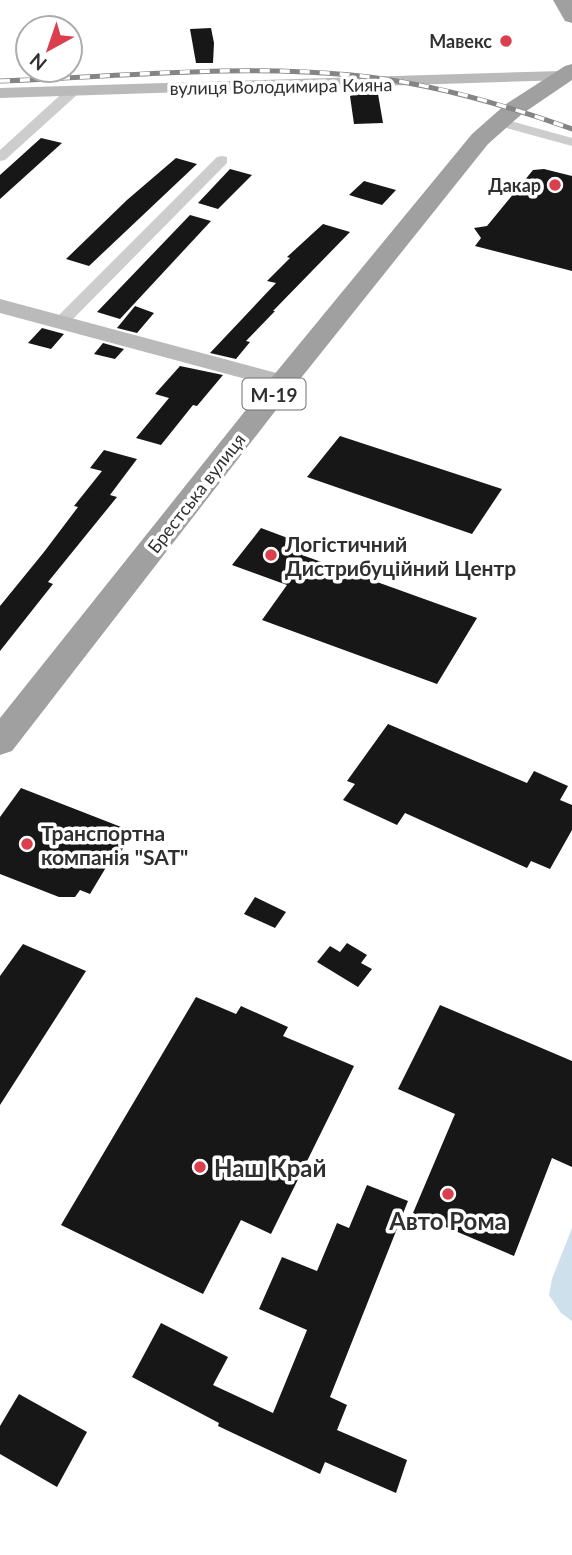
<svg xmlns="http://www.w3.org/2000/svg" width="572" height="1555" viewBox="0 0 572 1555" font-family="Lato,sans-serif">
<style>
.water{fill:#cde0eb}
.building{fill:#171717}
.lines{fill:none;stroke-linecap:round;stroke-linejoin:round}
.minor{fill:#cdcdcd;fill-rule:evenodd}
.secondary{fill:#bababa;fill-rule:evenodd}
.trunk{fill:#a0a0a0;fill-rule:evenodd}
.rail-casing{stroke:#858585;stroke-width:5}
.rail{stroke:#fff;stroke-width:3.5;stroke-dasharray:10;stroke-linecap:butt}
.poi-dot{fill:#da3f4e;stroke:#fff;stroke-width:2.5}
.labels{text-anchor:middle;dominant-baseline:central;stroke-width:7;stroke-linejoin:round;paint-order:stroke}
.far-poi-label{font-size:18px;font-weight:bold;fill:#303030;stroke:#fff;text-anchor:end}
.far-street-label{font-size:18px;fill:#303030;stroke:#fff}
.shield{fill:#fff;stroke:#6e6e6e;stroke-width:2}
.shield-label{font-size:19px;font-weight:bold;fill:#303030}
.poi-label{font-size:21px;font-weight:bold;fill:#303030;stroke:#fff;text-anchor:start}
.near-poi-label{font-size:24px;font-weight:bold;fill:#303030;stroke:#fff;text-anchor:start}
</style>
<rect width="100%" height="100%" fill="#fff"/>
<path class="water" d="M 572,1228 L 572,1321 L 561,1313 L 549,1295 L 552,1279 Z"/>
<g class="building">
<path d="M 211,28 L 214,43 L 213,63 L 196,63 L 190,29 Z"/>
<path d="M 357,94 L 378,94 L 383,123 L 354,124 L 350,96 Z"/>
<path d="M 41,138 L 62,143 L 0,199 L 0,175 Z"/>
<path d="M 176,158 L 197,164 L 89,266 L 66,259 L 127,200 Z"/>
<path d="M 230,169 L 252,175 L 218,209 L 198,203 Z"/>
<path d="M 544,169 L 572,176 L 572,271 L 475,246 L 481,238 L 474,228 L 487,226 L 533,170 Z"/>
<path d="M 364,181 L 396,190 L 382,205 L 349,195 Z"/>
<path d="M 190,215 L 211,221 L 120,319 L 97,312 Z"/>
<path d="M 323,224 L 350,232 L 273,311 L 275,311 L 246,341 L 250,342 L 236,359 L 210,353 L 276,283 L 267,281 L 290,258 L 287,257 Z"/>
<path d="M 135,306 L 154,313 L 137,333 L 117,328 Z"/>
<path d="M 42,328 L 64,334 L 51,349 L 28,343 Z"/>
<path d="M 103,343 L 124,349 L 115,359 L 94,354 Z"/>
<path d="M 180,366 L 223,375 L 197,406 L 193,405 L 161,445 L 136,438 L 169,398 L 155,394 Z"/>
<path d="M 340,436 L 502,489 L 472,534 L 307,477 Z"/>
<path d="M 104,450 L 137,459 L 110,495 L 117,497 L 48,582 L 53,584 L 0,651 L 0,606 L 44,552 L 78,507 L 74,506 L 102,471 L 90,468 Z"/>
<path d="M 261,528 L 309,546 L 302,555 L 477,618 L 437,684 L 262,620 L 287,585 L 232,565 Z"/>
<path d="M 388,724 L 527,783 L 534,771 L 568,786 L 560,800 L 572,805 L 572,830 L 550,869 L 531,861 L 527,868 L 405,813 L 397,825 L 343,800 L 355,784 L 347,781 Z"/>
<path d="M 21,788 L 134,832 L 112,865 L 108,864 L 90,894 L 80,890 L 75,897 L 59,897 L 0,874 L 0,817 Z"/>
<path d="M 255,897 L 286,912 L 275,928 L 244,914 Z"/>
<path d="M 347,943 L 367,955 L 361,963 L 372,969 L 358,987 L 317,962 L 330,946 L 340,952 Z"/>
<path d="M 23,944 L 86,971 L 0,1105 L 0,976 Z"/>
<path d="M 196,997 L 236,1014 L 241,1006 L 288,1027 L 283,1036 L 354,1066 L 271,1234 L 241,1220 L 203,1294 L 61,1225 Z"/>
<path d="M 440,1005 L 572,1061 L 572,1167 L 552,1158 L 514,1256 L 413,1213 L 455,1114 L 398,1089 Z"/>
<path d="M 367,1185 L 408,1201 L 330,1397 L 347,1405 L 337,1430 L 407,1460 L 396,1493 L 325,1462 L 320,1474 L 218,1426 L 219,1423 L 132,1377 L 161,1323 L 228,1357 L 213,1385 L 273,1413 L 307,1330 L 259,1309 L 282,1257 L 317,1271 L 337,1223 L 349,1228 Z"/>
<path d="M 19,1394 L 87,1432 L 57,1487 L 0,1454 L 0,1426 Z"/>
</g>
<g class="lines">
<g class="minor">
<path d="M 73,87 L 78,88 L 78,94 L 5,160 L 0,161 L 0,150 L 68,88 Z"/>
<path d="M 500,118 L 572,138 L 572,146 L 495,125 L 495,119 Z"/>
<path d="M 222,156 L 227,157 L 227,163 L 68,324 L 56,324 L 54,321 L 56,318 L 217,157 Z"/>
</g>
<g class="secondary">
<path d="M 561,71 L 570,76 L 567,80 L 0,98 L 0,88 Z"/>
<path d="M 0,299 L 291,377 L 295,382 L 291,387 L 283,389 L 0,313 Z"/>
</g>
<g class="trunk">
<path d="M 553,0 L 572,0 L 572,23 L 565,21 Z"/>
<path d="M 572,64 L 572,80 L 522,114 L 488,144 L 293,388 L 12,751 L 0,755 L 0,718 L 273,376 L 472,134 L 506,104 L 565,66 Z"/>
</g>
<defs>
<path id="rail" d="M 0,81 C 116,77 235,64 351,75 C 427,82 500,103 572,129"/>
</defs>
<use href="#rail" class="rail-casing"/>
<use href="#rail" class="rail"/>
</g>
<g class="poi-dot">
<circle cx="506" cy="41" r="7"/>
<circle cx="555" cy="185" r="7"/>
<circle cx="271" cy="555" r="7"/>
<circle cx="27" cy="844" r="7"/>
<circle cx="200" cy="1167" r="7"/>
<circle cx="448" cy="1194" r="7"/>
</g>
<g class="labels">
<g class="far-poi-label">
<text x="492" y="41">Мавекс</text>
<text x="541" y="185">Дакар</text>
</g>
<g class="far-street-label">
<text transform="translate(281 86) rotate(-1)">вулиця Володимира Кияна</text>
<text transform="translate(196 493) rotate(-52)">Брестська вулиця</text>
</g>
<rect class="shield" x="242.5" y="378.5" width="63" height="31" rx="5"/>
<g class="shield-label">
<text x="274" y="394">М-19</text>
</g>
<g class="poi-label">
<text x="285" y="543">Логістичний<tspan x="285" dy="24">Дистрибуційний Центр</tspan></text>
<text x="41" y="832">Транспортна<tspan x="41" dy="24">компанія "SAT"</tspan></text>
</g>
<g class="near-poi-label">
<text x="214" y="1167">Наш Край</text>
<text x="448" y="1220" text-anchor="middle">Авто Рома</text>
</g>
</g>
<g transform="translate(49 49) rotate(220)"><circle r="33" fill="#ffffff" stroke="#acacac" stroke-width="2"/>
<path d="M0-5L12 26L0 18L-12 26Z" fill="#da3f4e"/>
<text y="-10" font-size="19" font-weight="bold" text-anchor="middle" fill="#303030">N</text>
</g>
</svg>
